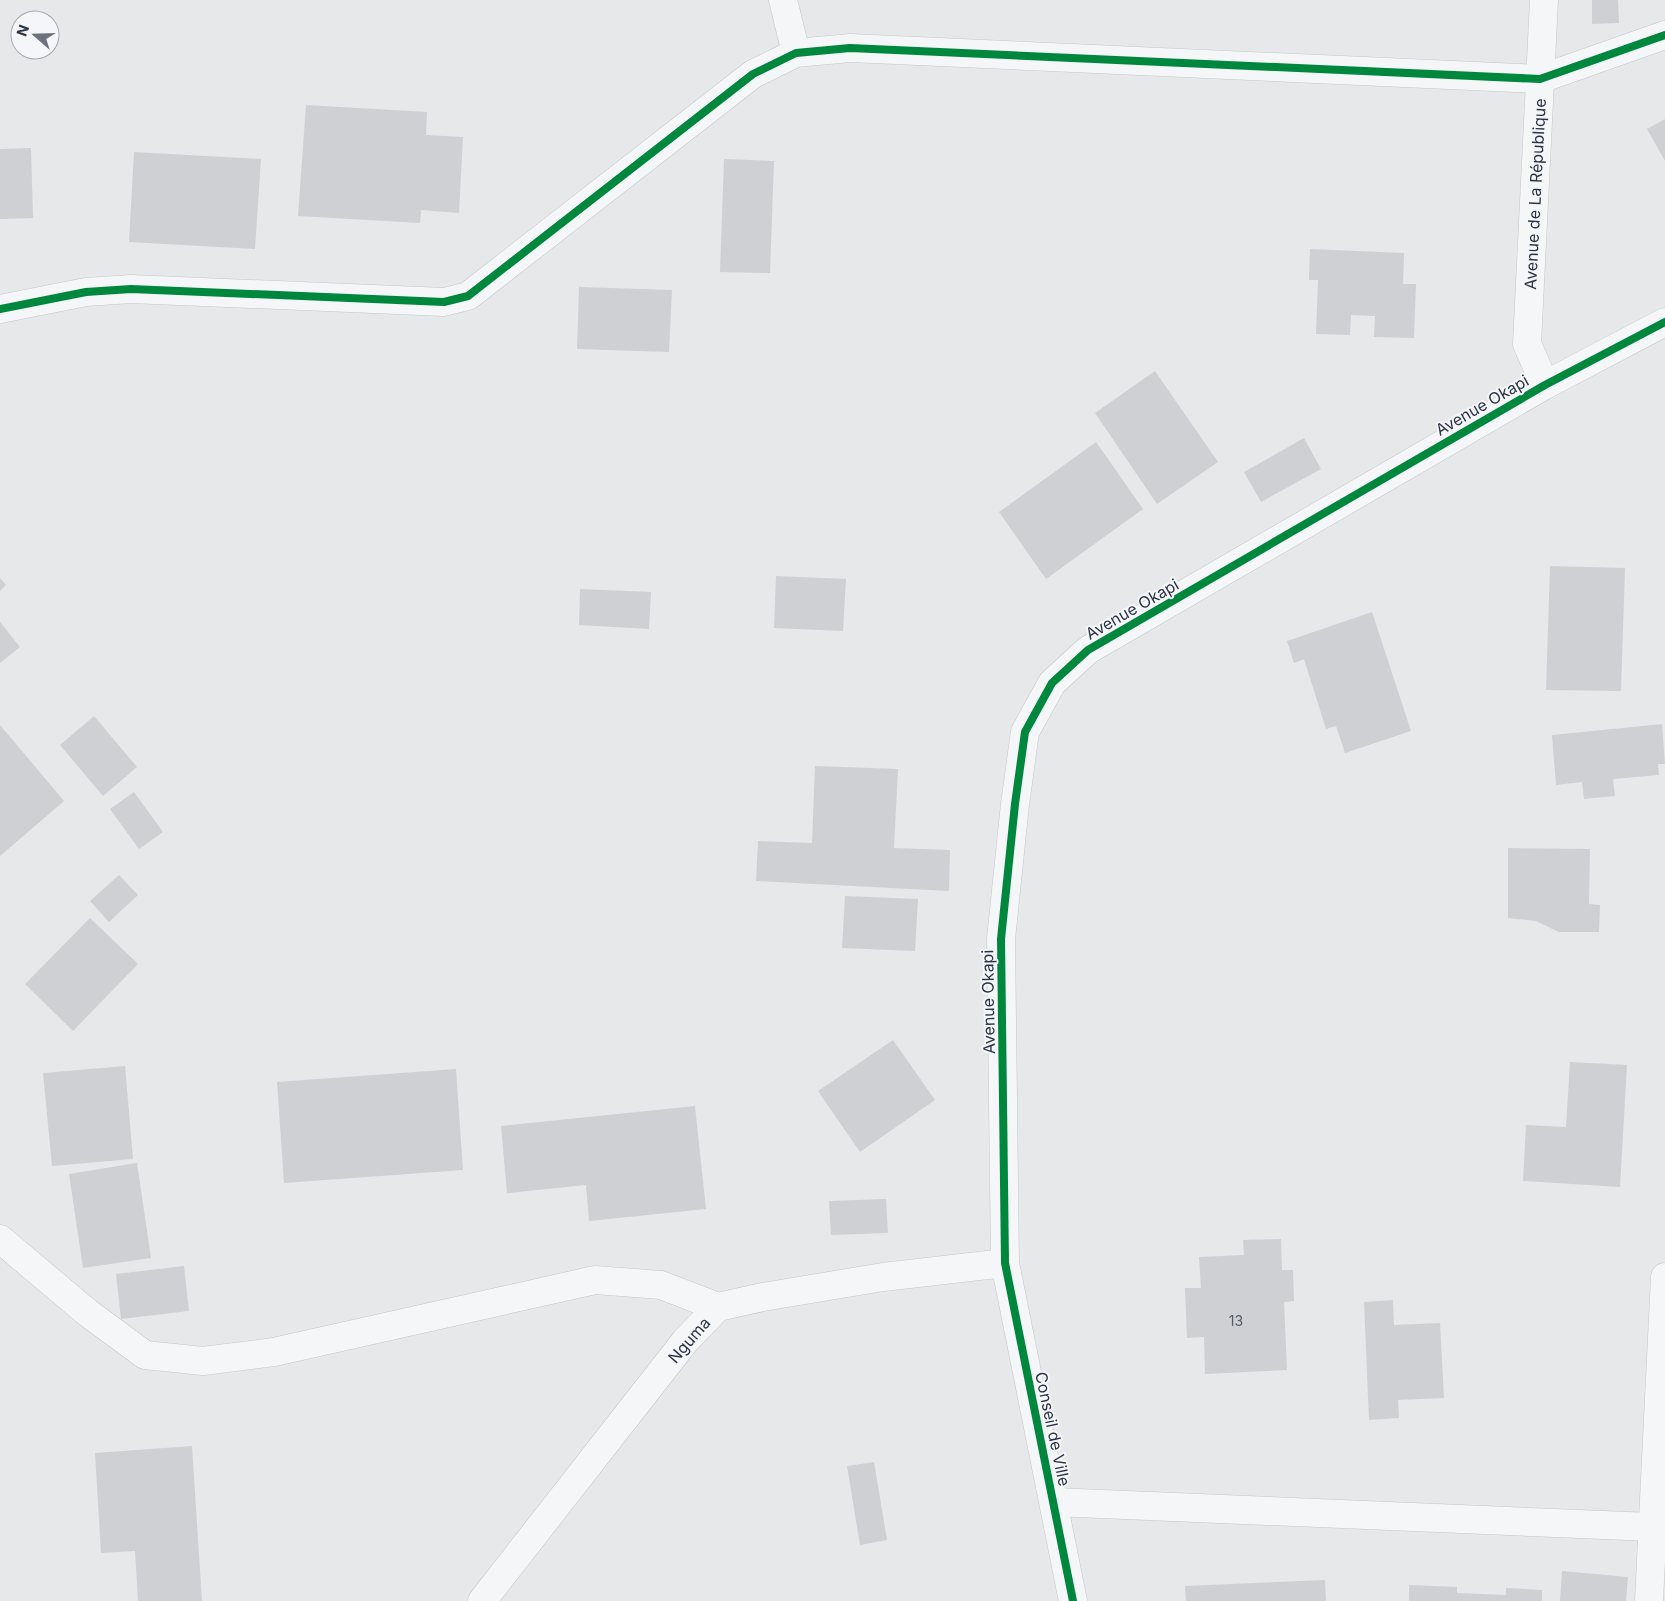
<svg xmlns="http://www.w3.org/2000/svg" width="1665" height="1601" viewBox="0 0 1665 1601" font-family="Inter,sans-serif">
<style>
.building{fill:#ced0d3}
.lines{fill:none;stroke-linecap:round;stroke-linejoin:round}
.minor-casing{stroke:#c4c6c8;stroke-width:29}
.minor{stroke:#f5f6f7;stroke-width:28}
.cycleway-casing{stroke:#f4f6f9;stroke-width:11}
.cycleway{stroke:#00873e;stroke-width:8}
.labels{text-anchor:middle;dominant-baseline:central;stroke-width:4;stroke-linejoin:round;paint-order:stroke}
.number-label{font-size:14px;fill:#545c69}
.street-label{font-size:16px;fill:#2b3445;stroke:#f4f6f9}
</style>
<rect width="100%" height="100%" fill="#e6e8ea"/>
<g class="building">
<path d="M 1592,0 L 1618,0 L 1619,23 L 1592,24 Z"/>
<path d="M 306,105 L 427,112 L 426,135 L 463,137 L 459,213 L 421,210 L 420,223 L 298,216 Z"/>
<path d="M 1665,119 L 1665,161 L 1647,129 Z"/>
<path d="M 31,148 L 33,218 L 0,219 L 0,149 Z"/>
<path d="M 134,152 L 261,159 L 255,249 L 129,242 Z"/>
<path d="M 724,159 L 774,161 L 770,273 L 720,272 Z"/>
<path d="M 1310,249 L 1404,253 L 1403,284 L 1416,284 L 1414,338 L 1374,337 L 1375,316 L 1351,315 L 1350,335 L 1316,334 L 1318,280 L 1309,280 Z"/>
<path d="M 579,287 L 672,290 L 669,352 L 577,349 Z"/>
<path d="M 1155,371 L 1218,462 L 1157,504 L 1095,413 Z"/>
<path d="M 1304,438 L 1321,469 L 1261,502 L 1244,472 Z"/>
<path d="M 1096,442 L 1143,509 L 1046,579 L 999,512 Z"/>
<path d="M 1550,566 L 1625,568 L 1621,691 L 1546,690 Z"/>
<path d="M 776,576 L 846,579 L 843,631 L 774,628 Z"/>
<path d="M 0,578 L 6,585 L 0,591 Z"/>
<path d="M 580,589 L 651,592 L 649,629 L 579,625 Z"/>
<path d="M 1372,612 L 1411,731 L 1345,753 L 1336,726 L 1326,729 L 1304,659 L 1294,663 L 1287,641 Z"/>
<path d="M 0,622 L 20,647 L 0,663 Z"/>
<path d="M 94,716 L 137,767 L 103,796 L 60,745 Z"/>
<path d="M 1662,724 L 1665,764 L 1658,764 L 1659,775 L 1613,779 L 1615,796 L 1584,799 L 1582,782 L 1556,785 L 1552,735 Z"/>
<path d="M 0,725 L 64,801 L 0,856 Z"/>
<path d="M 815,766 L 898,769 L 894,848 L 950,850 L 949,891 L 756,881 L 758,841 L 812,843 Z"/>
<path d="M 134,792 L 163,832 L 139,849 L 110,809 Z"/>
<path d="M 1508,848 L 1590,849 L 1589,904 L 1600,905 L 1599,932 L 1559,932 L 1536,921 L 1508,918 Z"/>
<path d="M 119,875 L 138,895 L 109,922 L 90,901 Z"/>
<path d="M 845,896 L 918,899 L 915,951 L 842,948 Z"/>
<path d="M 90,918 L 138,964 L 73,1031 L 25,984 Z"/>
<path d="M 893,1040 L 935,1100 L 860,1152 L 818,1091 Z"/>
<path d="M 1570,1062 L 1627,1065 L 1620,1187 L 1523,1181 L 1526,1125 L 1566,1127 Z"/>
<path d="M 125,1066 L 133,1159 L 52,1166 L 43,1073 Z"/>
<path d="M 456,1069 L 463,1170 L 284,1183 L 277,1082 Z"/>
<path d="M 695,1106 L 706,1209 L 589,1221 L 586,1185 L 507,1193 L 501,1126 Z"/>
<path d="M 137,1163 L 151,1258 L 83,1268 L 69,1174 Z"/>
<path d="M 886,1199 L 888,1233 L 831,1235 L 829,1201 Z"/>
<path d="M 1281,1239 L 1282,1270 L 1293,1270 L 1294,1301 L 1284,1302 L 1287,1370 L 1205,1374 L 1204,1337 L 1187,1338 L 1185,1288 L 1201,1288 L 1199,1257 L 1244,1255 L 1243,1240 Z"/>
<path d="M 184,1266 L 189,1311 L 121,1319 L 116,1274 Z"/>
<path d="M 1393,1300 L 1394,1325 L 1440,1323 L 1444,1398 L 1398,1400 L 1399,1418 L 1369,1420 L 1364,1302 Z"/>
<path d="M 192,1446 L 202,1601 L 138,1601 L 135,1551 L 101,1553 L 95,1453 Z"/>
<path d="M 874,1462 L 887,1540 L 860,1545 L 847,1466 Z"/>
<path d="M 1562,1571 L 1628,1577 L 1626,1601 L 1560,1601 Z"/>
<path d="M 1325,1580 L 1326,1601 L 1186,1601 L 1185,1586 Z"/>
<path d="M 1409,1585 L 1457,1587 L 1457,1593 L 1506,1595 L 1506,1588 L 1542,1590 L 1542,1601 L 1409,1601 Z"/>
</g>
<g class="lines">
<defs>
<g id="minor">
<path d="M 783,0 L 796,53"/>
<path d="M 1544,0 L 1527,344 L 1545,385"/>
<path d="M 0,309 L 86,292 L 131,289 L 444,302 L 468,296 L 753,74 L 796,53 L 850,48 L 1540,79 L 1665,35"/>
<path d="M 0,1239 L 88,1313 L 145,1355 L 203,1361 L 274,1352 L 595,1280 L 661,1285 L 718,1307"/>
<path d="M 1054,1502 L 1652,1527"/>
<path d="M 482,1601 L 686,1340 L 718,1307 L 763,1297 L 883,1277 L 1005,1263"/>
<path d="M 1073,1601 L 1005,1263 L 1001,939 L 1015,804 L 1025,732 L 1052,683 L 1088,650 L 1545,385 L 1665,322"/>
<path d="M 1649,1601 L 1665,1277"/>
</g>
</defs>
<use href="#minor" class="minor-casing"/>
<use href="#minor" class="minor"/>
<defs>
<g id="cycleway">
<path d="M 0,309 L 86,292 L 131,289 L 444,302 L 468,296 L 753,74 L 796,53 L 850,48 L 1540,79 L 1665,35"/>
<path d="M 1073,1601 L 1005,1263 L 1001,939 L 1015,804 L 1025,732 L 1052,683 L 1088,650 L 1545,385 L 1665,322"/>
</g>
</defs>
<use href="#cycleway" class="cycleway-casing"/>
<use href="#cycleway" class="cycleway"/>
</g>
<g class="labels">
<g class="number-label">
<text x="1236" y="1320">13</text>
</g>
<g class="street-label">
<text transform="translate(1535 194) rotate(-87)">Avenue de La République</text>
<text transform="translate(1482 405) rotate(-30)">Avenue Okapi</text>
<text transform="translate(1132 609) rotate(-30)">Avenue Okapi</text>
<text transform="translate(988 1002) rotate(-91)">Avenue Okapi</text>
<text transform="translate(689 1340) rotate(-49)">Nguma</text>
<text transform="translate(1053 1429) rotate(78)">Conseil de Ville</text>
</g>
</g>
<g transform="translate(35 35) rotate(290)"><circle r="24" fill="#f4f6f9" stroke="#a4a8b1"/>
<path d="M0-4L9 19L0 12L-9 19Z" fill="#6c737f"/>
<text y="-8" font-size="14" font-weight="bold" text-anchor="middle" fill="#2b3445">N</text>
</g>
</svg>
